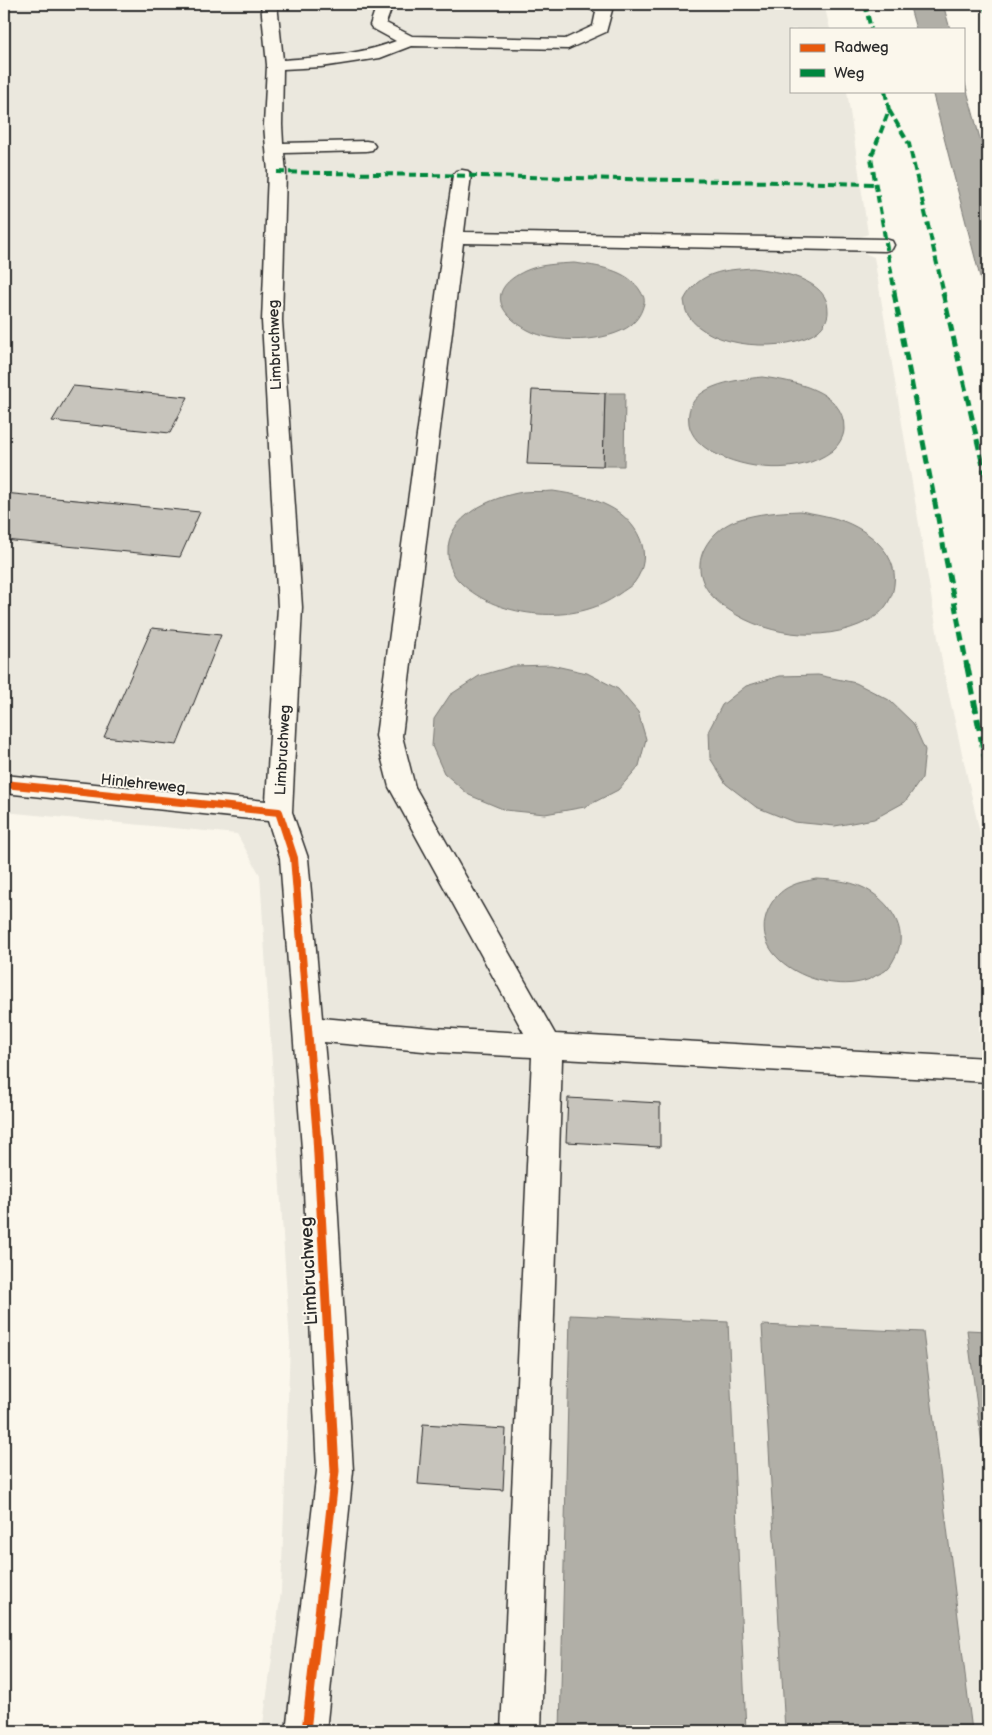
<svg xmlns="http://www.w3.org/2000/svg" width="992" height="1735" viewBox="0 0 992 1735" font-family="'Balsamiq Sans',sans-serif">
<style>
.built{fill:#ebe8de}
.water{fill:#b1afa7;stroke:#7b7a75}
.building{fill:#c7c4bc;stroke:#2b2b2b}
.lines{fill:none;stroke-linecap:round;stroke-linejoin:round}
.minor-casing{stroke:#2b2b2b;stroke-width:3}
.minor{fill:#fbf7ec;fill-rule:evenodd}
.quiet-far2{stroke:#00873e;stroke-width:4;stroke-dasharray:8 4;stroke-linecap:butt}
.quiet-far1{stroke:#00873e;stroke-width:5;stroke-dasharray:10 5;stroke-linecap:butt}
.quiet{stroke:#00873e;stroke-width:6;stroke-dasharray:12 6;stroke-linecap:butt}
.cycleway-far1-casing{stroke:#fbf7ec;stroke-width:11}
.cycleway-casing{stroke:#fbf7ec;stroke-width:12}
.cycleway-far1{stroke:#e8590c;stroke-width:8}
.cycleway{stroke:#e8590c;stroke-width:9}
.labels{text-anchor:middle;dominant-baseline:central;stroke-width:4;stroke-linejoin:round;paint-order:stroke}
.street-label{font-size:15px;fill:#2b2b2b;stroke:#fbf7ec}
.near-street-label{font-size:18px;fill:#2b2b2b;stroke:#fbf7ec}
</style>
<rect width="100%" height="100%" fill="#fbf7ec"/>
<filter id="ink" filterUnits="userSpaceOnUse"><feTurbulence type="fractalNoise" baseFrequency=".02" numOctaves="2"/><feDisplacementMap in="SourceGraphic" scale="10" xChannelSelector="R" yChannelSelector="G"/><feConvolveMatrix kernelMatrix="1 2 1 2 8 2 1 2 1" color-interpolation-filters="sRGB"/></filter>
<g filter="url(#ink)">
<path class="built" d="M 4,4 L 824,4 L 830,29 L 791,29 L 791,91 L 847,91 L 868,234 L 854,240 L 854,249 L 874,257 L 944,673 L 988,869 L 988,1003 L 979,1027 L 988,1100 L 988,1731 L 262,1731 L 281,1592 L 290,1344 L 260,875 L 237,834 L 4,812 Z"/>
<g class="water">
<path d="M 909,4 L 943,4 L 950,29 L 916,29 Z"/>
<path d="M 963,76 L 988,168 L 988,308 L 932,91 L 963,91 Z"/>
<path d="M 574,263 C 597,266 628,269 641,292 C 643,296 645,298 644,303 C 642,312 638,319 631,325 C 608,343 553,344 528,330 C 497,313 487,289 525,271 C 540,264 558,264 574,263 Z"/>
<path d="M 753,268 C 778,271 830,279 828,312 C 828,319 824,326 818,331 C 788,354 708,349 688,315 C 685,311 685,305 684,300 C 699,271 724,270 753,268 Z"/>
<path d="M 762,377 C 792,381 845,390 844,429 C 844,437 838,446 832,451 C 798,476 746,470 712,452 C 701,446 691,436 689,424 C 683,385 735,380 762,377 Z"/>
<path d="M 605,393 L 625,393 L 624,466 L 603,466 Z"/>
<path d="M 553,491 C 572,494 591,497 608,506 C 637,520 656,554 634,583 C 630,587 623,591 619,594 C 577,626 498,619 461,583 C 453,576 448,564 448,553 C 446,516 492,497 523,492 C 533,491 543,492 553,491 Z"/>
<path d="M 800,511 C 811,513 823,515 834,518 C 863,526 899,551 894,585 C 893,596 886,609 876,616 C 833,644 769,638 729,610 C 718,603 706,592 702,579 C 693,554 714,528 737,520 C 758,513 778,512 800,511 Z"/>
<path d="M 551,665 L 587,673 L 618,689 L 638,712 L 646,739 L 639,766 L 618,790 L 585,807 L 545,814 L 505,810 L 469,795 L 444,773 L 432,746 L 434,719 L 450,695 L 479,676 L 513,666 Z"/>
<path d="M 818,675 L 856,683 L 889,700 L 913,723 L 925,750 L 922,778 L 905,802 L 874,819 L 835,826 L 794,822 L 756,807 L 726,784 L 710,758 L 709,730 L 722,705 L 746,686 L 780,676 Z"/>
<path d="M 816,879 C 835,880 855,881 871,892 C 893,906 910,934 894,959 C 892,963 889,968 885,971 C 882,973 876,975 872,978 C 831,998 745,963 768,910 C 772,900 781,890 791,886 C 798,882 808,881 816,879 Z"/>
<path d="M 570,1315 L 728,1322 L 746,1731 L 560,1731 Z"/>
<path d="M 762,1325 L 923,1332 L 972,1731 L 785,1731 Z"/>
<path d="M 967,1330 L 988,1331 L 988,1490 Z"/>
</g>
<g class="building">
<path d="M 73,386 L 188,397 L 170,433 L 52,421 Z"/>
<path d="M 532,390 L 605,393 L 603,466 L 527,464 Z"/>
<path d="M 4,493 L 200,512 L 180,557 L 4,540 Z"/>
<path d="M 152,628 L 221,635 L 177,745 L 104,737 Z"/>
<path d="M 568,1098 L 660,1103 L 660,1147 L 566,1142 Z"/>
<path d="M 423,1424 L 506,1429 L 503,1490 L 418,1484 Z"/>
</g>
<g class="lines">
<defs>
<path id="minor" d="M 261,4 L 277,4 L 283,60 C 321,57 360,55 396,41 L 372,28 L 370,25 L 377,4 L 393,4 L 386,23 L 412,36 L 565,39 L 593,26 L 596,12 L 586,7 L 583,4 L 603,4 L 612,10 L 606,32 L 568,49 L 411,46 L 380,58 L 321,67 L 283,69 L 282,125 L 283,143 L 366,141 L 372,142 L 375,146 L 372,150 L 366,151 L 284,153 L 286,172 L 282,321 L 302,607 L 292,812 L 308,858 L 322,1018 L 434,1028 L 524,1033 L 389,787 L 376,736 L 444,237 L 453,175 L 456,171 L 462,170 L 468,171 L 471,175 L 464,232 L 885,239 L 892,241 L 894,245 L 892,249 L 885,251 L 463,243 L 402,736 L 415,787 L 555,1034 L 988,1058 L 988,1082 L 562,1059 L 541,1731 L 501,1731 L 532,1057 L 434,1052 L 324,1042 L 334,1149 L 353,1471 L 326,1731 L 286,1731 L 317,1471 L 302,1149 L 280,858 L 268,821 L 4,793 L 4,775 L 266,801 L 278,607 L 262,321 L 268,172 L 264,125 L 267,65 Z"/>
</defs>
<use href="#minor" class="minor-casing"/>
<use href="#minor" class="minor"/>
<g class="quiet-far2">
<path d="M 865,4 L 871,29"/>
<path d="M 984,4 L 988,17"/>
<path d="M 885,91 L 889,110 L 871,158 L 895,294"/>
<path d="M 889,110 L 909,144 L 944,294"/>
<path d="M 277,172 L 875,184"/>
</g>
<g class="quiet-far1">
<path d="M 894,293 L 967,667"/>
<path d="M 943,293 L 988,487"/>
</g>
<path class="quiet" d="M 967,665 L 988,773"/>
<defs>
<path id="cycleway-far1" d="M 4,784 L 279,812 L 294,858 L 317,1138"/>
<path id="cycleway" d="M 306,1731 L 335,1471 L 317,1137"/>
</defs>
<use href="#cycleway-far1" class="cycleway-far1-casing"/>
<use href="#cycleway" class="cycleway-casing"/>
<use href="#cycleway-far1" class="cycleway-far1"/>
<use href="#cycleway" class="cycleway"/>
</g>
</g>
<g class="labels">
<g class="street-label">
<text transform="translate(275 345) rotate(-92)">Limbruchweg</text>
<text transform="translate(283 750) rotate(-87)">Limbruchweg</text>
<text transform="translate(143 784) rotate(6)">Hinlehreweg</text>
</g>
<g class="near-street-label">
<text transform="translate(309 1271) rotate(-93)">Limbruchweg</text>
</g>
</g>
<rect width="992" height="1735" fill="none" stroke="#fbf7ec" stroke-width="20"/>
<rect x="10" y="10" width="972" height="1715" fill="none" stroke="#2b2b2b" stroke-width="2" filter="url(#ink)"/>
<rect x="790" y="28" width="175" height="65" fill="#fbf7ec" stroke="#a8a59f"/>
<rect x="800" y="44" width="25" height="8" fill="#e8590c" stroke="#a8a59f"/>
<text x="834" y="52" font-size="15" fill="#2b2b2b">Radweg</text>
<rect x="800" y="69" width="25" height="8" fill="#00873e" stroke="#a8a59f"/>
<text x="834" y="78" font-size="15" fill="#2b2b2b">Weg</text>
</svg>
